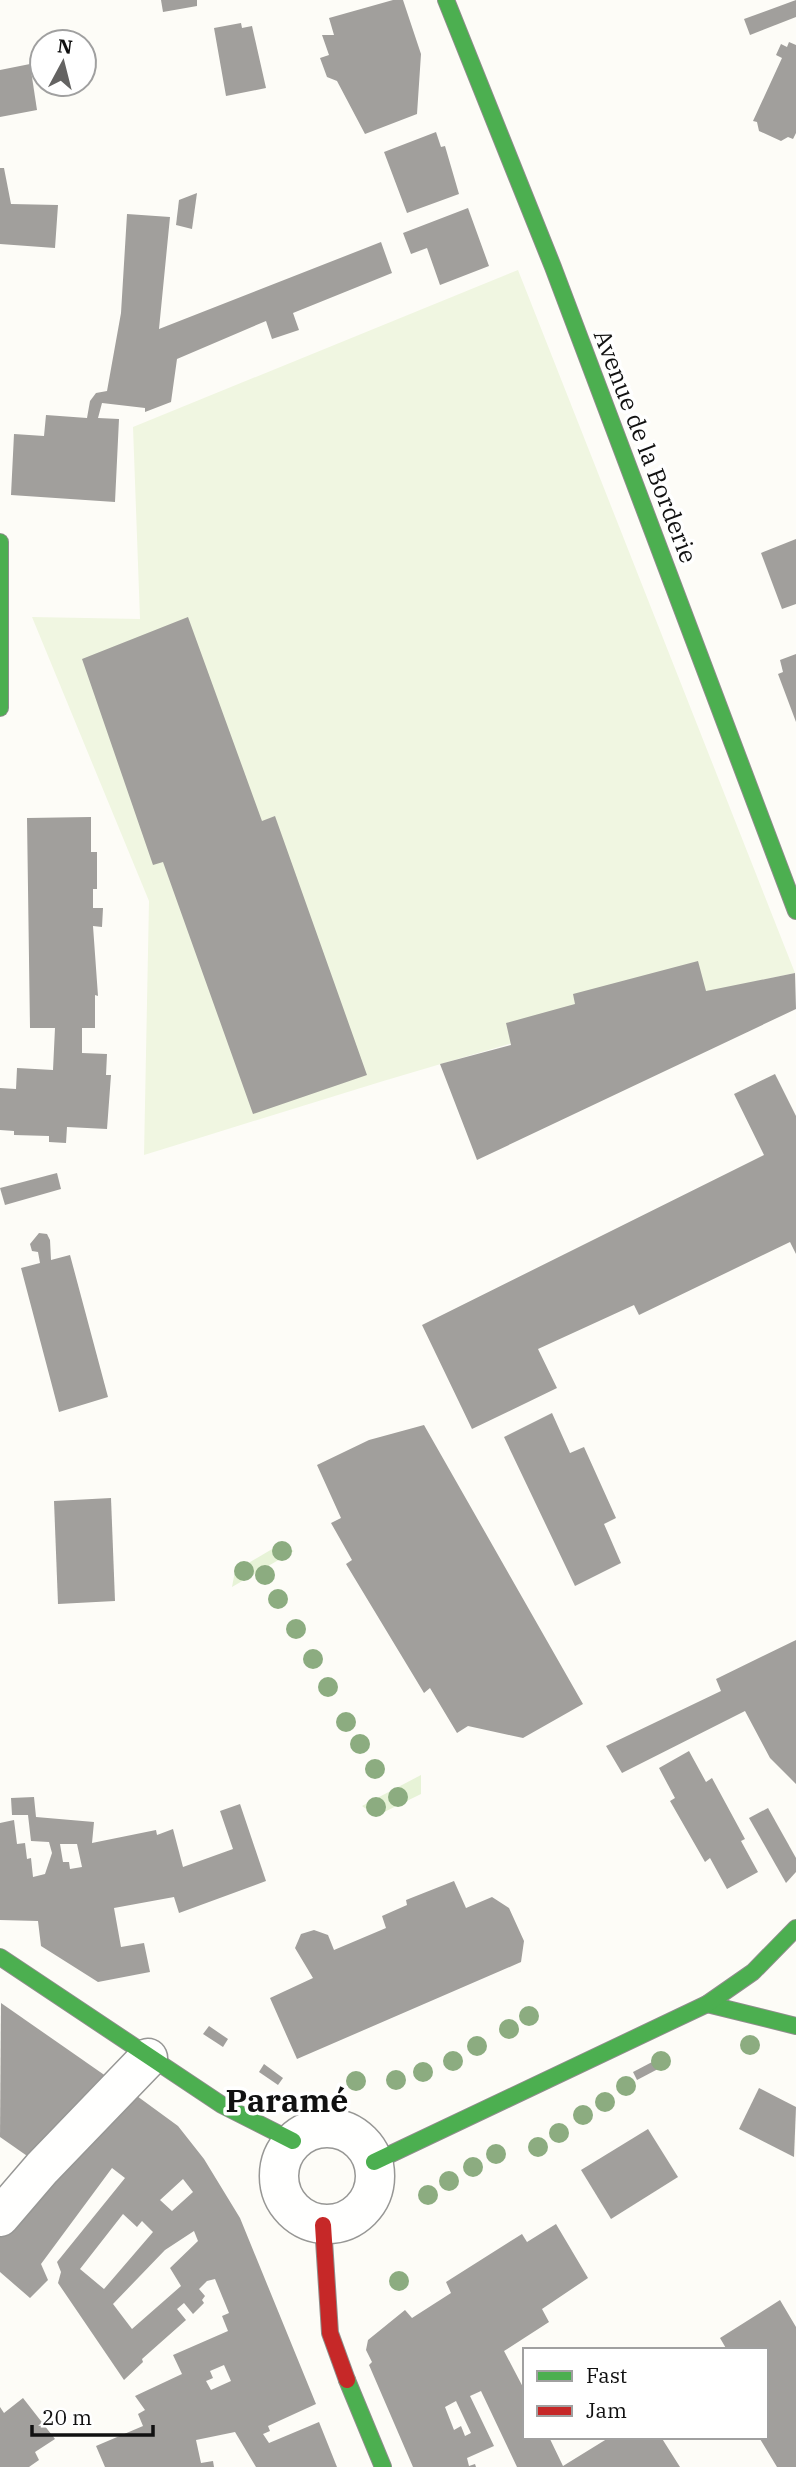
<svg xmlns="http://www.w3.org/2000/svg" width="796" height="2467" viewBox="0 0 796 2467" font-family="'IBM Plex Serif',serif">
<style>
.green{fill:#e7f3d7}
.pitch{fill:#f0f6e1}
.building{fill:#a19f9c;fill-rule:evenodd}
.lines{fill:none;stroke-linecap:round;stroke-linejoin:round}
.street-casing{stroke:#979795;stroke-width:41}
.fast-casing{stroke:#8e8d8b;stroke-width:18}
.jam-casing{stroke:#8e8d8b;stroke-width:18}
.street{stroke:#fffffe;stroke-width:38}
.fast{stroke:#4caf50;stroke-width:16}
.jam{stroke:#c62828;stroke-width:16}
.tree{fill:#8cac80}
.labels{text-anchor:middle;dominant-baseline:central;stroke-width:7;stroke-linejoin:round;paint-order:stroke}
.street-label{font-size:24px;fill:#111;stroke:#fff}
.district-label{font-size:32px;font-weight:bold;fill:#111;stroke:#fff}
</style>
<rect width="100%" height="100%" fill="#fdfcf7"/>
<g class="green">
<path d="M 279,1545 L 294,1551 L 232,1587 L 235,1571 Z"/>
<path d="M 421,1775 L 421,1794 L 376,1816 L 362,1806 Z"/>
</g>
<path class="pitch" d="M 518,270 L 795,973 C 574,1018 359,1089 144,1155 L 149,901 L 32,617 L 140,619 L 133,427 Z"/>
<g class="building">
<path d="M 161,0 L 197,0 L 197,6 L 163,12 Z"/>
<path d="M 393,0 L 403,0 L 421,54 L 417,114 L 365,134 L 337,81 L 327,77 L 320,58 L 329,55 L 322,35 L 334,35 L 329,18 Z"/>
<path d="M 796,0 L 796,17 L 750,35 L 744,19 Z"/>
<path d="M 241,23 L 242,28 L 252,26 L 266,88 L 226,96 L 214,28 Z"/>
<path d="M 789,42 L 796,45 L 796,133 L 793,139 L 788,137 L 781,141 L 759,131 L 757,122 L 753,121 L 782,58 L 776,55 L 781,44 L 787,47 Z"/>
<path d="M 30,64 L 37,110 L 0,117 L 0,70 Z"/>
<path d="M 436,132 L 441,147 L 445,146 L 459,194 L 407,213 L 384,152 Z"/>
<path d="M 0,168 L 4,168 L 11,204 L 58,205 L 55,248 L 0,244 Z"/>
<path d="M 197,193 L 192,229 L 176,225 L 179,200 Z"/>
<path d="M 468,208 L 489,266 L 440,285 L 427,248 L 411,254 L 403,233 Z"/>
<path d="M 127,214 L 170,217 L 159,329 L 381,242 L 392,273 L 293,313 L 299,330 L 272,339 L 266,321 L 177,359 L 171,402 L 145,412 L 145,408 L 102,403 L 98,418 L 119,419 L 115,502 L 11,495 L 14,434 L 44,436 L 46,415 L 87,418 L 90,401 L 96,393 L 107,391 L 121,313 Z"/>
<path d="M 796,539 L 796,604 L 782,609 L 761,553 Z"/>
<path d="M 188,617 L 262,821 L 275,816 L 367,1075 L 253,1114 L 163,862 L 153,865 L 82,659 Z"/>
<path d="M 796,654 L 796,722 L 778,674 L 783,672 L 780,660 Z"/>
<path d="M 91,817 L 91,852 L 97,852 L 97,889 L 93,889 L 93,908 L 103,908 L 102,927 L 93,926 L 98,996 L 95,995 L 95,1028 L 82,1028 L 82,1053 L 107,1054 L 106,1075 L 111,1075 L 107,1129 L 67,1127 L 66,1143 L 49,1142 L 49,1136 L 14,1135 L 14,1131 L 0,1130 L 0,1088 L 16,1089 L 17,1068 L 53,1070 L 55,1028 L 30,1028 L 27,818 Z"/>
<path d="M 698,961 L 706,991 L 795,973 L 796,1009 L 477,1160 L 440,1064 L 511,1045 L 506,1023 L 575,1004 L 573,994 Z"/>
<path d="M 775,1074 L 796,1116 L 796,1254 L 790,1242 L 639,1315 L 634,1305 L 538,1349 L 557,1388 L 472,1429 L 422,1325 L 764,1155 L 734,1094 Z"/>
<path d="M 57,1173 L 61,1189 L 5,1205 L 0,1188 Z"/>
<path d="M 39,1233 L 47,1234 L 50,1240 L 51,1260 L 70,1255 L 108,1397 L 59,1412 L 21,1268 L 40,1263 L 38,1252 L 32,1251 L 30,1244 Z"/>
<path d="M 552,1413 L 570,1453 L 584,1447 L 616,1518 L 604,1524 L 621,1563 L 575,1586 L 504,1437 Z"/>
<path d="M 424,1425 L 583,1704 L 523,1738 L 468,1726 L 457,1733 L 430,1688 L 424,1693 L 346,1564 L 352,1560 L 331,1523 L 341,1518 L 317,1465 L 369,1440 Z"/>
<path d="M 111,1498 L 115,1601 L 58,1604 L 54,1501 Z"/>
<path d="M 796,1640 L 796,1784 L 770,1758 L 745,1711 L 622,1773 L 606,1746 L 721,1691 L 716,1679 Z"/>
<path d="M 689,1751 L 706,1782 L 712,1778 L 745,1839 L 741,1841 L 758,1872 L 727,1889 L 710,1858 L 705,1862 L 670,1801 L 675,1798 L 659,1768 Z"/>
<path d="M 34,1797 L 36,1817 L 94,1822 L 92,1843 L 156,1830 L 157,1835 L 173,1829 L 183,1867 L 233,1849 L 220,1811 L 240,1804 L 266,1881 L 179,1913 L 174,1897 L 114,1908 L 121,1947 L 144,1943 L 150,1972 L 98,1982 L 41,1946 L 38,1921 L 0,1920 L 0,1823 L 14,1820 L 17,1844 L 25,1843 L 27,1859 L 31,1858 L 33,1877 L 45,1874 L 52,1853 L 49,1842 L 31,1841 L 28,1815 L 12,1815 L 11,1798 ZM 60,1844 L 77,1844 L 82,1867 L 70,1869 L 69,1862 L 63,1862 Z"/>
<path d="M 768,1808 L 796,1858 L 796,1872 L 786,1883 L 749,1818 Z"/>
<path d="M 454,1881 L 466,1908 L 492,1897 L 509,1908 L 524,1941 L 521,1962 L 297,2059 L 270,1998 L 313,1978 L 295,1948 L 301,1934 L 314,1930 L 328,1935 L 334,1950 L 386,1928 L 382,1916 L 407,1905 L 406,1900 Z"/>
<path d="M 1,2003 L 113,2081 L 33,2160 L 0,2137 Z"/>
<path d="M 209,2026 L 228,2039 L 223,2047 L 203,2034 Z"/>
<path d="M 654,2061 L 658,2069 L 637,2080 L 633,2072 Z"/>
<path d="M 264,2064 L 283,2078 L 278,2085 L 259,2072 Z"/>
<path d="M 126,2088 L 178,2126 L 204,2159 L 240,2218 L 316,2404 L 268,2426 L 270,2431 L 263,2434 L 269,2443 L 319,2422 L 337,2467 L 256,2467 L 235,2432 L 196,2440 L 201,2463 L 213,2461 L 214,2467 L 105,2467 L 96,2446 L 143,2426 L 138,2414 L 145,2410 L 135,2396 L 182,2374 L 173,2355 L 228,2331 L 222,2316 L 229,2313 L 215,2279 L 207,2281 L 199,2289 L 205,2296 L 202,2300 L 204,2303 L 193,2314 L 184,2303 L 177,2309 L 186,2320 L 142,2359 L 143,2362 L 124,2380 L 58,2283 L 61,2272 L 57,2262 L 125,2178 L 112,2168 L 41,2264 L 48,2280 L 30,2298 L 0,2272 L 0,2233 ZM 183,2179 L 193,2192 L 172,2211 L 160,2200 ZM 123,2214 L 137,2227 L 142,2221 L 153,2232 L 104,2289 L 80,2269 ZM 194,2231 L 198,2241 L 170,2268 L 181,2286 L 132,2329 L 113,2304 L 165,2250 ZM 224,2365 L 231,2381 L 211,2390 L 206,2381 L 213,2378 L 210,2371 Z"/>
<path d="M 759,2088 L 796,2107 L 794,2157 L 739,2129 Z"/>
<path d="M 648,2129 L 678,2177 L 611,2219 L 581,2170 Z"/>
<path d="M 556,2224 L 588,2278 L 542,2309 L 549,2322 L 504,2351 L 525,2391 L 525,2437 L 549,2437 L 563,2466 L 610,2437 L 661,2437 L 680,2467 L 517,2467 L 481,2391 L 470,2396 L 494,2446 L 467,2458 L 469,2466 L 475,2464 L 476,2467 L 413,2467 L 369,2365 L 372,2362 L 366,2350 L 368,2340 L 405,2310 L 412,2318 L 451,2293 L 446,2282 L 522,2234 L 527,2242 ZM 456,2401 L 471,2433 L 465,2436 L 461,2426 L 454,2430 L 445,2407 Z"/>
<path d="M 780,2300 L 796,2327 L 796,2467 L 777,2467 L 760,2439 L 766,2437 L 766,2350 L 727,2350 L 720,2338 Z"/>
<path d="M 23,2398 L 55,2439 L 35,2452 L 39,2460 L 29,2467 L 0,2467 L 0,2407 L 4,2413 Z"/>
</g>
<g class="lines">
<defs>
<g id="street">
<circle cx="327" cy="2176" r="48"/>
<path d="M 0,2217 L 42,2168 L 148,2058"/>
</g>
<g id="fast">
<path d="M 446,0 L 553,267 L 796,911"/>
<path d="M 0,542 L 0,708"/>
<path d="M 0,1957 L 222,2105 L 293,2141"/>
<path d="M 707,2004 L 796,2026"/>
<path d="M 374,2162 L 707,2004 L 753,1972 L 796,1928"/>
<path d="M 347,2380 L 383,2467"/>
</g>
<path id="jam" d="M 323,2225 L 330,2333 L 347,2380"/>
</defs>
<use href="#street" class="street-casing"/>
<use href="#fast" class="fast-casing"/>
<use href="#jam" class="jam-casing"/>
<use href="#street" class="street"/>
<use href="#fast" class="fast"/>
<use href="#jam" class="jam"/>
</g>
<g class="tree">
<circle cx="282" cy="1551" r="10"/>
<circle cx="244" cy="1571" r="10"/>
<circle cx="265" cy="1575" r="10"/>
<circle cx="278" cy="1599" r="10"/>
<circle cx="296" cy="1629" r="10"/>
<circle cx="313" cy="1659" r="10"/>
<circle cx="328" cy="1687" r="10"/>
<circle cx="346" cy="1722" r="10"/>
<circle cx="360" cy="1744" r="10"/>
<circle cx="375" cy="1769" r="10"/>
<circle cx="398" cy="1797" r="10"/>
<circle cx="376" cy="1807" r="10"/>
<circle cx="529" cy="2016" r="10"/>
<circle cx="509" cy="2029" r="10"/>
<circle cx="750" cy="2045" r="10"/>
<circle cx="477" cy="2046" r="10"/>
<circle cx="453" cy="2061" r="10"/>
<circle cx="661" cy="2061" r="10"/>
<circle cx="423" cy="2072" r="10"/>
<circle cx="396" cy="2080" r="10"/>
<circle cx="356" cy="2081" r="10"/>
<circle cx="626" cy="2086" r="10"/>
<circle cx="605" cy="2102" r="10"/>
<circle cx="583" cy="2115" r="10"/>
<circle cx="559" cy="2133" r="10"/>
<circle cx="538" cy="2147" r="10"/>
<circle cx="496" cy="2154" r="10"/>
<circle cx="473" cy="2167" r="10"/>
<circle cx="449" cy="2181" r="10"/>
<circle cx="428" cy="2195" r="10"/>
<circle cx="399" cy="2281" r="10"/>
</g>
<g class="labels">
<g class="street-label">
<text transform="translate(646 446) rotate(69)">Avenue de la Borderie</text>
</g>
<g class="district-label">
<text x="287" y="2100">Paramé</text>
</g>
</g>
<rect x="523" y="2348" width="245" height="91" fill="#ffffff" stroke="#a0a0a0" stroke-width="2"/>
<rect x="537" y="2371" width="35" height="10" fill="#4caf50" stroke="#a0a0a0" stroke-width="2"/>
<text x="586" y="2383" font-size="21" fill="#111111">Fast</text>
<rect x="537" y="2406" width="35" height="10" fill="#c62828" stroke="#a0a0a0" stroke-width="2"/>
<text x="586" y="2418" font-size="21" fill="#111111">Jam</text>
<g transform="translate(63 63) rotate(7)"><circle r="33" fill="#ffffff" stroke="#a0a0a0" stroke-width="2"/>
<path d="M0-5L12 26L0 18L-12 26Z" fill="#646362"/>
<text y="-10" font-size="19" font-weight="bold" text-anchor="middle" fill="#111111">N</text>
</g>
<path d="M32 2425v10h121v-10" fill="none" stroke="#111111" stroke-width="3.5"/>
<text x="42" y="2425" font-size="21" fill="#111111" stroke="#ffffff" stroke-width="5" paint-order="stroke">20 m</text>
</svg>
